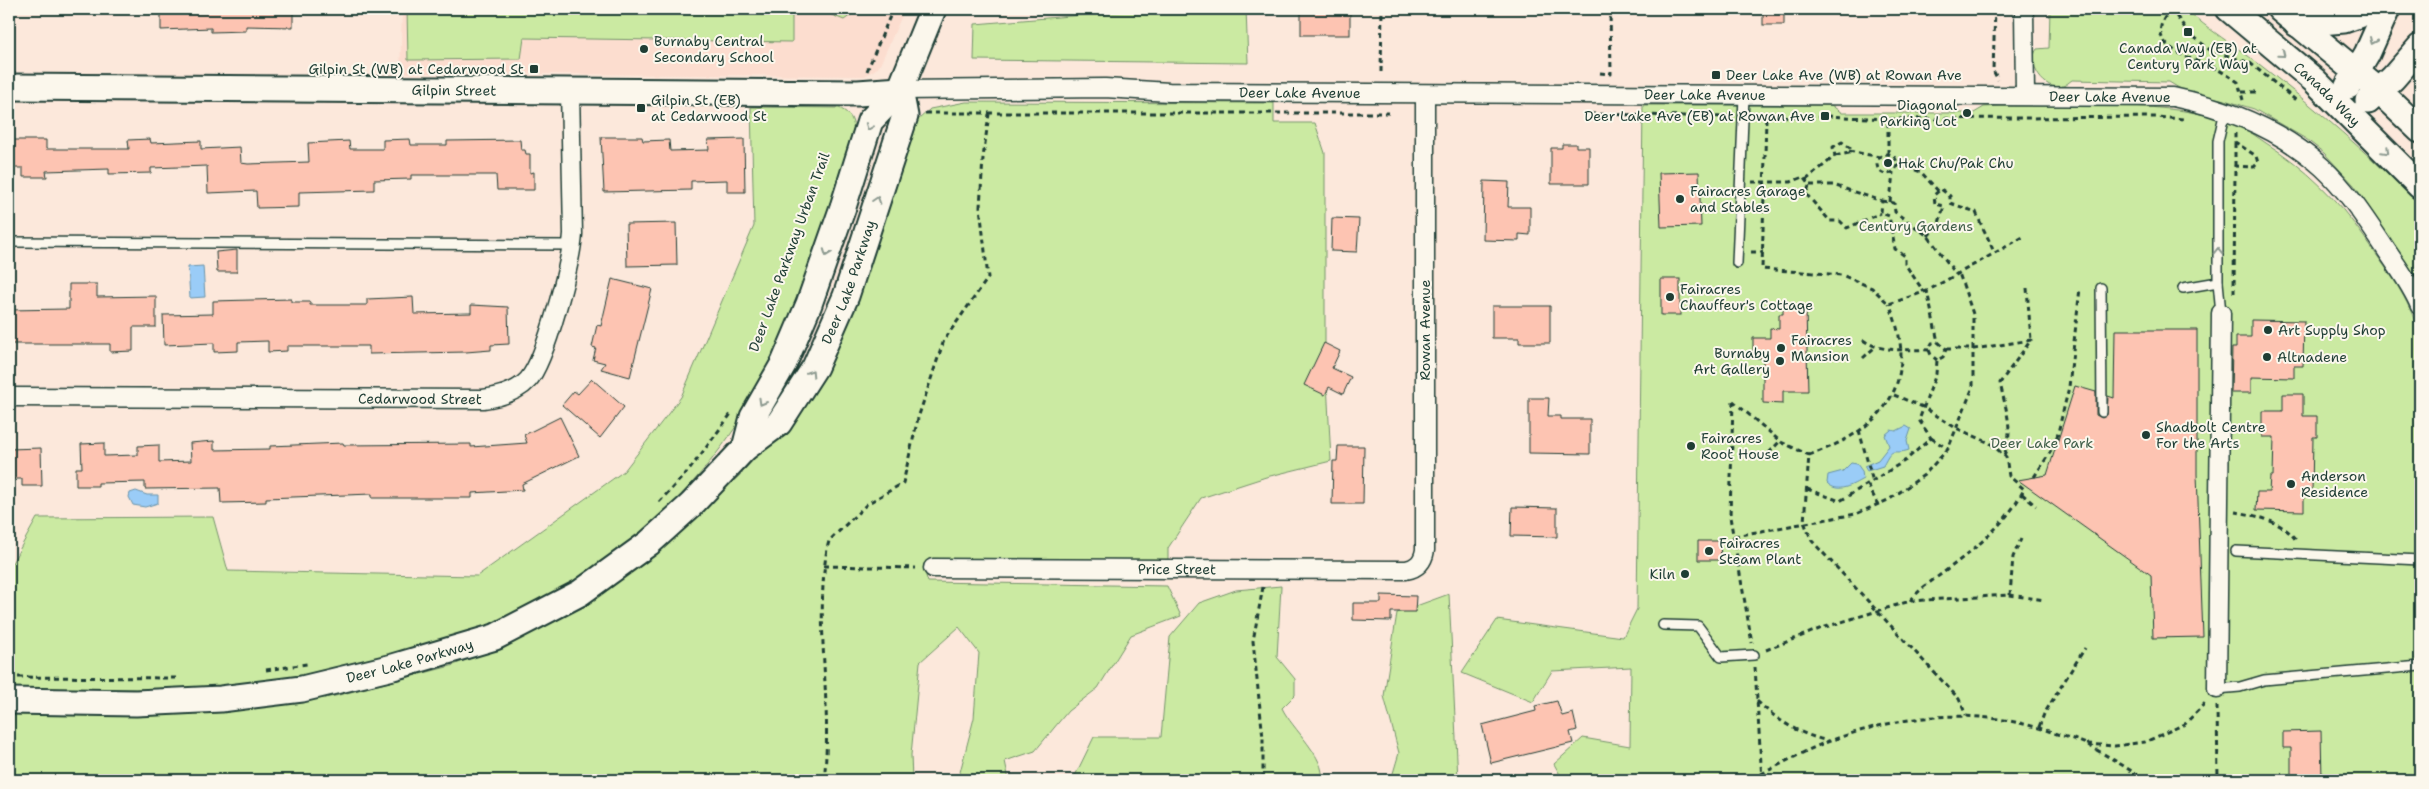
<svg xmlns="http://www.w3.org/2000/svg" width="2429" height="789" viewBox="0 0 2429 789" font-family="'Shantell Sans',sans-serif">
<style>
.built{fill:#fcddcf}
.green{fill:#cbeaa2;stroke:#75946b}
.water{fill:#9accf7;stroke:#6993a9}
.building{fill:#fdc4b2;stroke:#1f3d34}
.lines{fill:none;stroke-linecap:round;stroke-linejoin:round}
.lane-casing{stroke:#1f3d34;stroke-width:12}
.street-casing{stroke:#1f3d34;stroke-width:21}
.secondary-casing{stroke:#1f3d34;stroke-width:29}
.path{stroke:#1f3d34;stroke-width:3;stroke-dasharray:5 4;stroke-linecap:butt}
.lane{stroke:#fbf7ec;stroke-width:9}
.street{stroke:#fbf7ec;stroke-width:18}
.secondary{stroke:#fbf7ec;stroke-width:25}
.oneway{stroke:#8d9a90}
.poi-dot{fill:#1f3d34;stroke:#fbf7ec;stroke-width:2}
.labels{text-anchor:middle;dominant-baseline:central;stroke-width:4;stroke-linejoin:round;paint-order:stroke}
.poi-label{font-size:14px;fill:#1f3d34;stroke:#fbf7ec;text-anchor:start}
.street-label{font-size:14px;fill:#1f3d34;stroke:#fbf7ec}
.park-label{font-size:14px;fill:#41604a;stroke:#fbf7ec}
</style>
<rect width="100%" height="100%" fill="#fce8db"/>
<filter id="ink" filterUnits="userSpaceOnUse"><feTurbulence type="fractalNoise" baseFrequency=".02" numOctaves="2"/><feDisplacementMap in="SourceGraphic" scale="10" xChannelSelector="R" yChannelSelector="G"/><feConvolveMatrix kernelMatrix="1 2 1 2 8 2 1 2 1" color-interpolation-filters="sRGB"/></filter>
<g filter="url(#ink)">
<path class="built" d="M 402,9 L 905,9 L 879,67 L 865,76 L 400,73 Z"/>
<g class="green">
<path d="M 407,9 L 792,9 L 792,42 L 524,38 L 521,59 L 408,60 Z"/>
<path d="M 817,9 L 853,9 L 851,15 L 844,20 Z"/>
<path d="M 1154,9 L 1246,9 L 1248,63 L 974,60 L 975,24 Z"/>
<path d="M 2050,9 L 2186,9 C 2208,30 2234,45 2259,64 C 2315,107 2369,155 2420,204 L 2420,283 L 2354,185 L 2324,153 L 2306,139 L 2254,109 L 2221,99 L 2184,91 L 2169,82 L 2072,80 C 2069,82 2066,85 2063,86 C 2044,92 2026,64 2037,49 L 2049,48 Z"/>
<path d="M 966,102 L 1274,103 L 1274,123 L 1315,123 L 1325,153 L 1325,342 L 1331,461 L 1266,477 L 1201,498 L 1168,548 L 1168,560 L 933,562 L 933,576 L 926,576 L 928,582 L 1167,586 L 1181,616 L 1131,635 L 1098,688 L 1068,711 L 1035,751 L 1005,761 L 1009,780 L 958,780 L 974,718 L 979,653 L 959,627 L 920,662 L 911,755 L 912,780 L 9,780 L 9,714 L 183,714 L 282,705 L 335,696 L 451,666 L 516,640 L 573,612 L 626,576 L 671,538 L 739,476 L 774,436 L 844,331 L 918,120 L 930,109 Z"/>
<path d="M 1643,105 L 1831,105 L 1842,113 L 1974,113 L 1984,107 L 2000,106 C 2070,107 2173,98 2237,125 C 2248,130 2257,137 2266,143 C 2306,168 2337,199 2364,237 C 2386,269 2410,298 2419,335 L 2419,780 L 1563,780 L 1554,764 L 1583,738 L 1630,746 L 1631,667 L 1552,671 L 1533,702 L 1462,673 L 1497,620 L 1623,637 L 1637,609 Z"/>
<path d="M 751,107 L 839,108 C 854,115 855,125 853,140 C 825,222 802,310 760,387 C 701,495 600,582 486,627 C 447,643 406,651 367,661 C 332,669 297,678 262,682 C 179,693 93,688 9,688 L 9,563 L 12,563 L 37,518 L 213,517 L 228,571 L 477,576 L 624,471 L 681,397 L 754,226 Z"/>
<path d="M 1281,586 L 1277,657 L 1295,679 L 1295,695 L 1282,708 C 1292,729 1326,757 1322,780 L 1073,780 L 1094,737 L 1161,737 L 1170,637 L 1199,603 L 1236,590 Z"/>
<path d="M 1449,594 L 1458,780 L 1391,780 L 1399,753 L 1384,696 L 1397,613 Z"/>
</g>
<g class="water">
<path d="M 203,266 L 205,297 L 190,298 L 188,267 Z"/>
<path d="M 1906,426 L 1911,429 L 1907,441 L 1909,450 C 1892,456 1894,444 1883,466 L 1867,471 L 1864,466 L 1878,460 L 1889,446 L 1885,435 L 1891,430 L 1896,431 Z"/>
<path d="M 1851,463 L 1857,464 L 1862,471 L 1863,479 C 1852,485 1838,494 1827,483 L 1828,475 L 1843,471 Z"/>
<path d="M 136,491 L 147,495 L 158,495 L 158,503 L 145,507 L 133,505 L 129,497 L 130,493 Z"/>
</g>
<g class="building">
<path d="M 161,9 L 293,9 L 293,27 L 246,26 L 246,31 L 211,32 L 211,28 L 161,30 Z"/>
<rect x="1301" y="9" width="49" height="26"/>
<rect x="1763" y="9" width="21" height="16"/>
<path d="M 601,137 L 642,137 L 643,141 L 669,140 L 670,151 L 709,150 L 708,140 L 744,139 L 745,192 L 727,192 L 727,180 L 691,181 L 691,190 L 604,192 Z"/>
<path d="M 150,139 L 151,143 L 201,141 L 201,149 L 240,147 L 241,163 L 248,164 L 309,162 L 308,143 L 349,141 L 350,149 L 383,149 L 383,140 L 410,139 L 411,145 L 447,145 L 447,141 L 520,140 L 521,150 L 525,150 L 526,154 L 530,154 L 530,173 L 534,172 L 534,190 L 497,190 L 496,175 L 411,175 L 411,179 L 374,180 L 374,190 L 299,192 L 299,207 L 257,208 L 256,191 L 208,193 L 207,166 L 151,168 L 151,173 L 109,174 L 109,169 L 46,171 L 47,177 L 23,177 L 23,168 L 9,168 L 9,140 L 46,140 L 46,149 L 129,149 L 128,140 Z"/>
<path d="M 1562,144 L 1576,144 L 1576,147 L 1589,147 L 1589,184 L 1551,184 L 1551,148 L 1562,148 Z"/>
<path d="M 1699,172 L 1701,226 L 1661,227 L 1659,173 Z"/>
<path d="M 1484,181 L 1509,182 L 1508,207 L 1530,207 L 1530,235 L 1519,234 L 1519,241 L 1483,240 Z"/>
<path d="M 1332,218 L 1359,219 L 1357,252 L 1331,251 Z"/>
<path d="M 676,223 L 677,265 L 627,266 L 626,224 Z"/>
<path d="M 237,250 L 237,272 L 217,272 L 216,252 Z"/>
<path d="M 612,279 L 652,289 L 630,377 L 601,369 L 605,363 L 593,360 L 596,348 L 592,347 L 597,325 L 601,326 Z"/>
<rect x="1661" y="279" width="19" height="36"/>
<path d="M 69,284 L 97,284 L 97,297 L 156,296 L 156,327 L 133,327 L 133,351 L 110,352 L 110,344 L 9,344 L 9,310 L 69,309 Z"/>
<path d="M 413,297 L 414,314 L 471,313 L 471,305 L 508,307 L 509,344 L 491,345 L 491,350 L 466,352 L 369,354 L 369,346 L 287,346 L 287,351 L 268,352 L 268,341 L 238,342 L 238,351 L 214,352 L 214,343 L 164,345 L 163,315 L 213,314 L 213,301 L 291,299 L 291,302 L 310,302 L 310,305 L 367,305 L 367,299 Z"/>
<path d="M 1492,306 L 1550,306 L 1550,343 L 1519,343 L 1519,338 L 1492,338 Z"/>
<path d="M 1783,309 L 1806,309 L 1808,391 L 1783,391 L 1783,404 L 1763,403 L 1763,358 L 1753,358 L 1753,338 L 1770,338 L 1770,328 L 1779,329 L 1779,314 L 1783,314 Z"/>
<path d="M 2251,320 L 2304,321 L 2303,366 L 2294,366 L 2294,378 L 2251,377 L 2251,393 L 2231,393 L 2232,348 L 2236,348 L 2236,337 L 2251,337 Z"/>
<path d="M 2115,330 L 2197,330 L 2197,474 L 2203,637 L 2153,638 L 2151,575 L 2018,480 L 2047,475 L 2075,386 L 2096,392 L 2096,415 L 2102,418 L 2107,415 L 2108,396 L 2114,398 Z"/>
<path d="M 1324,343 L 1340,351 L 1332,368 L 1351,377 L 1343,394 L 1329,387 L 1325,395 L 1304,385 Z"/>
<path d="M 592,379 L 624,407 L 600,438 L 562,405 L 574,391 L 578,394 Z"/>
<path d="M 2283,394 L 2303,394 L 2303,416 L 2317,416 L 2317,437 L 2313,437 L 2312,492 L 2304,492 L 2304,511 L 2256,510 L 2257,492 L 2269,492 L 2270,476 L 2273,476 L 2274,437 L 2262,437 L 2262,411 L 2283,411 Z"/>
<path d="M 1529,398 L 1549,398 L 1548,416 L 1561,416 L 1561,419 L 1590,419 L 1590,454 L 1529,453 Z"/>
<path d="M 560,417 L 579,456 L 522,484 L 523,490 L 472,493 L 472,498 L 372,498 L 372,494 L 266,498 L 266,502 L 221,503 L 220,488 L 145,489 L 145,482 L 98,483 L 98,486 L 76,486 L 76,468 L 82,468 L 81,444 L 104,443 L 104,456 L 138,455 L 138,446 L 159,445 L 159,462 L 191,461 L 190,443 L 214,441 L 214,450 L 270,449 L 270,446 L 343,443 L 344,445 L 471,444 L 471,447 L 527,443 L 524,435 Z"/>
<path d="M 1338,446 L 1364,446 L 1363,504 L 1332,504 L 1333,461 L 1337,461 Z"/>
<path d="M 41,448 L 42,486 L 22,486 L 22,479 L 9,479 L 9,449 Z"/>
<path d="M 1512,507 L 1557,508 L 1557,537 L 1511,536 Z"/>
<path d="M 1698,541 L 1720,541 L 1721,560 L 1698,560 Z"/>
<path d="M 1381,595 L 1416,596 L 1415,612 L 1391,612 L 1391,621 L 1353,620 L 1353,603 L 1381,603 Z"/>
<path d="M 1557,701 L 1562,716 L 1573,713 L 1577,730 L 1570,732 L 1573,743 L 1491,763 L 1482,725 L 1536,711 L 1535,706 Z"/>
<path d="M 2321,731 L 2322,780 L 2291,780 L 2291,748 L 2283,748 L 2283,732 Z"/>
</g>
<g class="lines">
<defs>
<g id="lane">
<path d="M 9,242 L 572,245"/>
<path d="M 1737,263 L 1744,96"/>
<path d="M 2218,282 L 2221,313"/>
<path d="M 2101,288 L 2102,412"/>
<path d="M 2183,288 L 2218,282 L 2218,141 L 2225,111"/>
<path d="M 2236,551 L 2420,560"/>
<path d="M 1663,625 L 1698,626 L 1721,657 L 1754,655"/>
<path d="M 2217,689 L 2240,687 L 2264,680 L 2420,666"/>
</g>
<g id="street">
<path d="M 2024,9 L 2025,95"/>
<path id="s1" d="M 900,90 L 1105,88 L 1169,92 L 2173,97 C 2226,108 2281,130 2322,167 C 2346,189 2365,218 2383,245 C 2396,265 2411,284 2420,306"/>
<path id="s2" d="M 9,397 L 483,399 C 499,397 516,393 528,380 C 546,360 571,262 573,234 L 570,90"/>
<path id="s3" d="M 933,568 L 1406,570 C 1417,568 1423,562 1425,550 L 1425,94"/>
<path d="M 2217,689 L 2221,313"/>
</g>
<g id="secondary">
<path id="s4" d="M 2229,9 L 2315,81 L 2420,186"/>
<path d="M 2280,9 L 2379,91 L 2420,130"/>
<path d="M 2297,24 L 2344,20 L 2375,9"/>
<path d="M 2348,86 L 2367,54 L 2387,9"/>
<path id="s5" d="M 9,87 L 858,93 L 900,90"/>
<path d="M 2368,101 L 2393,78 L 2420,47"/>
<path d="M 745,448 L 753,417 L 784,363 L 809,304 L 843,207 L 870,121 L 900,90 L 933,9"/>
<path id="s6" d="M 9,701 L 136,703 L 221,699 L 302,689 L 393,667 L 495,637 L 580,593 L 649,543 L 691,505 L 745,448 L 779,423 L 815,367 L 846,296 L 905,116 L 900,90"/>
</g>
</defs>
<use href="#lane" class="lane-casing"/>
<use href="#street" class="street-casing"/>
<use href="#secondary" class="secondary-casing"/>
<g class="path">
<path d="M 1995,9 L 1993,70 L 1998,80"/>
<path d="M 2171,9 C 2140,44 2185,56 2210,66 C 2220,70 2229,76 2238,82 L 2243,100"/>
<path d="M 2171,9 L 2188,32 L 2210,50 L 2250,63 L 2298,102"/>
<path d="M 867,71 L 893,9"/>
<path d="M 1381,72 L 1382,9"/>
<path d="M 1600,73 L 1611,74 L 1610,9"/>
<path d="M 2242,92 L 2260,92"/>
<path d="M 925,113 L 1389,113"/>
<path d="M 1590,114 L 1731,117"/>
<path d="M 1755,117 L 1825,116 L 1888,119 L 2156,117 L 2184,119"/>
<path d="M 1766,118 L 1762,269 L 1842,275 L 1872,288 L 1889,304 L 1927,291 L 2025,236"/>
<path d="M 1849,151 L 1880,157"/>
<circle cx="1887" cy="164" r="10"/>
<path d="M 1888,154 L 1888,119"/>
<path d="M 1898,164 L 1921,172 L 1939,192"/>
<path d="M 2235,166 L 2235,143"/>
<path d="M 1806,180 L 1835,156 L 1833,147 L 1842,142 L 1850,148 L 1849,153 L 1835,156"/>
<path d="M 1752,182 L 1791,182 L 1803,177 L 1809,185 L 1833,185 L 1882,201 L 1881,213 L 1889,216 L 1895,249 L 1905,256 L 1905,264 L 1924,292"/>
<path d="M 1809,186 L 1806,194 L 1830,221 L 1840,221 L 1847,228 L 1881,213"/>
<path d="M 1882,201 L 1894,203 L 1895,212 L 1928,236 L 1956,274"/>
<path d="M 1890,202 L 1893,172"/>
<path d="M 1928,236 L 1939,223 L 1944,206 L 1935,204 L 1934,195 L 1941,189 L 1950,196 L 1950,203 L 1976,212 C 1981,226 1989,238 1994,253"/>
<path d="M 1751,252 L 1763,252"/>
<path d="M 2027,288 L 2031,340"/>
<path d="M 2234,293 L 2235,166 L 2254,167 L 2258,163 L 2256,156 L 2235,142 L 2235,133"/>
<path d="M 1863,340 C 1881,353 1906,349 1929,350 L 1932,343 L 1938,342"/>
<path d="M 1946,349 L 1974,349 L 2031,340 L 2000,383 C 2005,407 2015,431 2004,455"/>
<path d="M 1929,350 L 1931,355 L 1937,360"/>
<path d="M 1863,358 L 1874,348"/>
<path d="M 1894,395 L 1923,407 L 1956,428 L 1990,443 L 2006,457 L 2009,476 L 2024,489 C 2009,521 1976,548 1948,569 C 1934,580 1921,587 1910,601"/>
<path d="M 1733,401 L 1781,442 L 1809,455 L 1804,522 L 1812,541 L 1959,699 L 1966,715"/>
<path d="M 1733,401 L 1730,517 L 1752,643"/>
<path d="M 1859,430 L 1873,482"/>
<path d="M 1931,438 L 1948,449"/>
<path d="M 1769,453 L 1780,441"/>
<path d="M 1809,455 C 1884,430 1922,382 1889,304"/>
<path d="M 2034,477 L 2055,445 L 2069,387 L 2080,288"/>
<path d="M 1868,485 L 1878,505"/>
<path d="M 1807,489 L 1840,501 L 1906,460 L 1931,438 L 1919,420 L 1936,374 L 1937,360 L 1943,357 L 1946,349 L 1938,342 L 1927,291"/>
<path d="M 2022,494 L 2036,506"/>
<path d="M 659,502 L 690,469 L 731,414"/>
<path d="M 2235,512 C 2257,515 2283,522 2296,540"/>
<path d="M 1734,536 L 1856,514 L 1890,499 L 1924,475 L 1948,449 L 1973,387 L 1973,314 L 1959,273"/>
<path d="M 824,566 L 916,568"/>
<path d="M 1263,587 L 1253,641 L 1263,738 L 1263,780"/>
<path d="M 2010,595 L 2013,557 L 2021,539"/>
<path d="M 1766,650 L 1822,628 L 1910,601 L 2010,595 L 2045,600"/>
<path d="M 1755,667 L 1762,780"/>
<path d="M 266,670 L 307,664"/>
<path d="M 9,677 L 178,678"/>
<path d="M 1757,701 C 1778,721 1800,735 1829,741"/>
<path d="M 2217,706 L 2218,780"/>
<path d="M 2039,727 L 2044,714 L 2085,648"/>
<path d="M 2087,744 L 2115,746 L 2145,742 L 2185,724 L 2207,701"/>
<path d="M 1761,774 C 1784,763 1807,749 1830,741 C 1905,713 1981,706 2057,734 C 2067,737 2077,740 2086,744 C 2106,755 2126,767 2145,780"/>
<path d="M 824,780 C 833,703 814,626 827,549 L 829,541 L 867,504 L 903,483 L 918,418 L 944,340 L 988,278 L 980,207 L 983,158 L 989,114"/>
</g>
<use href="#lane" class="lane"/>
<use href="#street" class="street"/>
<use href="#secondary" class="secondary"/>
</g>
<defs><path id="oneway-chevron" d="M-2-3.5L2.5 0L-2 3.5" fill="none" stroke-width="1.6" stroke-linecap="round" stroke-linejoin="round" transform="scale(1.25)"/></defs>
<g class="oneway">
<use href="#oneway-chevron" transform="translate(2373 41) rotate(114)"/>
<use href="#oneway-chevron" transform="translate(2282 54) rotate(39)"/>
<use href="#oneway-chevron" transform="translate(869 127) rotate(111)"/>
<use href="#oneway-chevron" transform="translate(2386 151) rotate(45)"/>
<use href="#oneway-chevron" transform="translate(877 200) rotate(-72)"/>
<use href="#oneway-chevron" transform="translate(2218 251) rotate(-90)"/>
<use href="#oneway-chevron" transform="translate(827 253) rotate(110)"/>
<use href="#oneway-chevron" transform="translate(811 373) rotate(-58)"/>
<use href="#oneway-chevron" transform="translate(762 402) rotate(120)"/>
</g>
</g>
<g class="poi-dot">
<rect x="2183" y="27" width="10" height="10" rx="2.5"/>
<circle cx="644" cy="49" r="5"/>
<rect x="529" y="64" width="10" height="10" rx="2.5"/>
<rect x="1711" y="70" width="10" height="10" rx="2.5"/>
<rect x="636" y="103" width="10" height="10" rx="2.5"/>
<circle cx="1967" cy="113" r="5"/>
<rect x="1820" y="111" width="10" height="10" rx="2.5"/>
<circle cx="1888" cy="163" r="5"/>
<circle cx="1680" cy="199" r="5"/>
<circle cx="1670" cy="297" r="5"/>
<circle cx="2268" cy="330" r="5"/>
<circle cx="1781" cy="348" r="5"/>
<circle cx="2267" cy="357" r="5"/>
<circle cx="1780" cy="361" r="5"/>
<circle cx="2146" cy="435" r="5"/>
<circle cx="1691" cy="446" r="5"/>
<circle cx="2291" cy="484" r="5"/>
<circle cx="1709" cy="551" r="5"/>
<circle cx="1685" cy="574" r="5"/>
</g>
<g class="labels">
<g class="poi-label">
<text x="654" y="41">Burnaby Central<tspan x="654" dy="16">Secondary School</tspan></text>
<text x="2188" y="48" text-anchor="middle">Canada Way (EB) at<tspan x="2188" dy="16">Century Park Way</tspan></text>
<text x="524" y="69" text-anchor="end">Gilpin St (WB) at Cedarwood St</text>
<text x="1726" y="75">Deer Lake Ave (WB) at Rowan Ave</text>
<text x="651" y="100">Gilpin St (EB)<tspan x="651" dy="16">at Cedarwood St</tspan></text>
<text x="1957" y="105" text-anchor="end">Diagonal<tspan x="1957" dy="16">Parking Lot</tspan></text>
<text x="1815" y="116" text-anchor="end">Deer Lake Ave (EB) at Rowan Ave</text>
<text x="1898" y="163">Hak Chu/Pak Chu</text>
<text x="1690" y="191">Fairacres Garage<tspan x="1690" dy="16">and Stables</tspan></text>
<text x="1680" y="289">Fairacres<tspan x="1680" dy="16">Chauffeur's Cottage</tspan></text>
<text x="2278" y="330">Art Supply Shop</text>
<text x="1791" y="340">Fairacres<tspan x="1791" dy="16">Mansion</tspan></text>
<text x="1770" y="353" text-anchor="end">Burnaby<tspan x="1770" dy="16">Art Gallery</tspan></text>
<text x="2277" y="357">Altnadene</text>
<text x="2156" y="427">Shadbolt Centre<tspan x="2156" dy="16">For the Arts</tspan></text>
<text x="1701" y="438">Fairacres<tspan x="1701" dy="16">Root House</tspan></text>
<text x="2301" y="476">Anderson<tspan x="2301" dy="16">Residence</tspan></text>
<text x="1719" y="543">Fairacres<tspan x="1719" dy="16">Steam Plant</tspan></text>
<text x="1675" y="574" text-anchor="end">Kiln</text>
</g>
<g class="street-label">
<text stroke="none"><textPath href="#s5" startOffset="445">Gilpin Street</textPath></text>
<text stroke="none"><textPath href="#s1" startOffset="400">Deer Lake Avenue</textPath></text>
<text stroke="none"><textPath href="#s1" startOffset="805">Deer Lake Avenue</textPath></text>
<text stroke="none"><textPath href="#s4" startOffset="130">Canada Way</textPath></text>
<text stroke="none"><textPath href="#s1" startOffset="1210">Deer Lake Avenue</textPath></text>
<text transform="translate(789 252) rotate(-70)">Deer Lake Parkway Urban Trail</text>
<text stroke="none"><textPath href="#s6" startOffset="1010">Deer Lake Parkway</textPath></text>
<text transform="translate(1425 330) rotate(-90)">Rowan Avenue</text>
<text stroke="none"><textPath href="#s2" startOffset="411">Cedarwood Street</textPath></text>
<text stroke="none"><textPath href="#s3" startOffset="244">Price Street</textPath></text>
<text stroke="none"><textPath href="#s6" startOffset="405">Deer Lake Parkway</textPath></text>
</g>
<g class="park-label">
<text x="1916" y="226">Century Gardens</text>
<text x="2042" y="443">Deer Lake Park</text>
</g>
</g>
<rect width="2429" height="789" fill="none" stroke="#fbf7ec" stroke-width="30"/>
<rect x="15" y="15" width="2399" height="759" fill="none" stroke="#1f3d34" stroke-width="2" filter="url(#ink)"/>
</svg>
